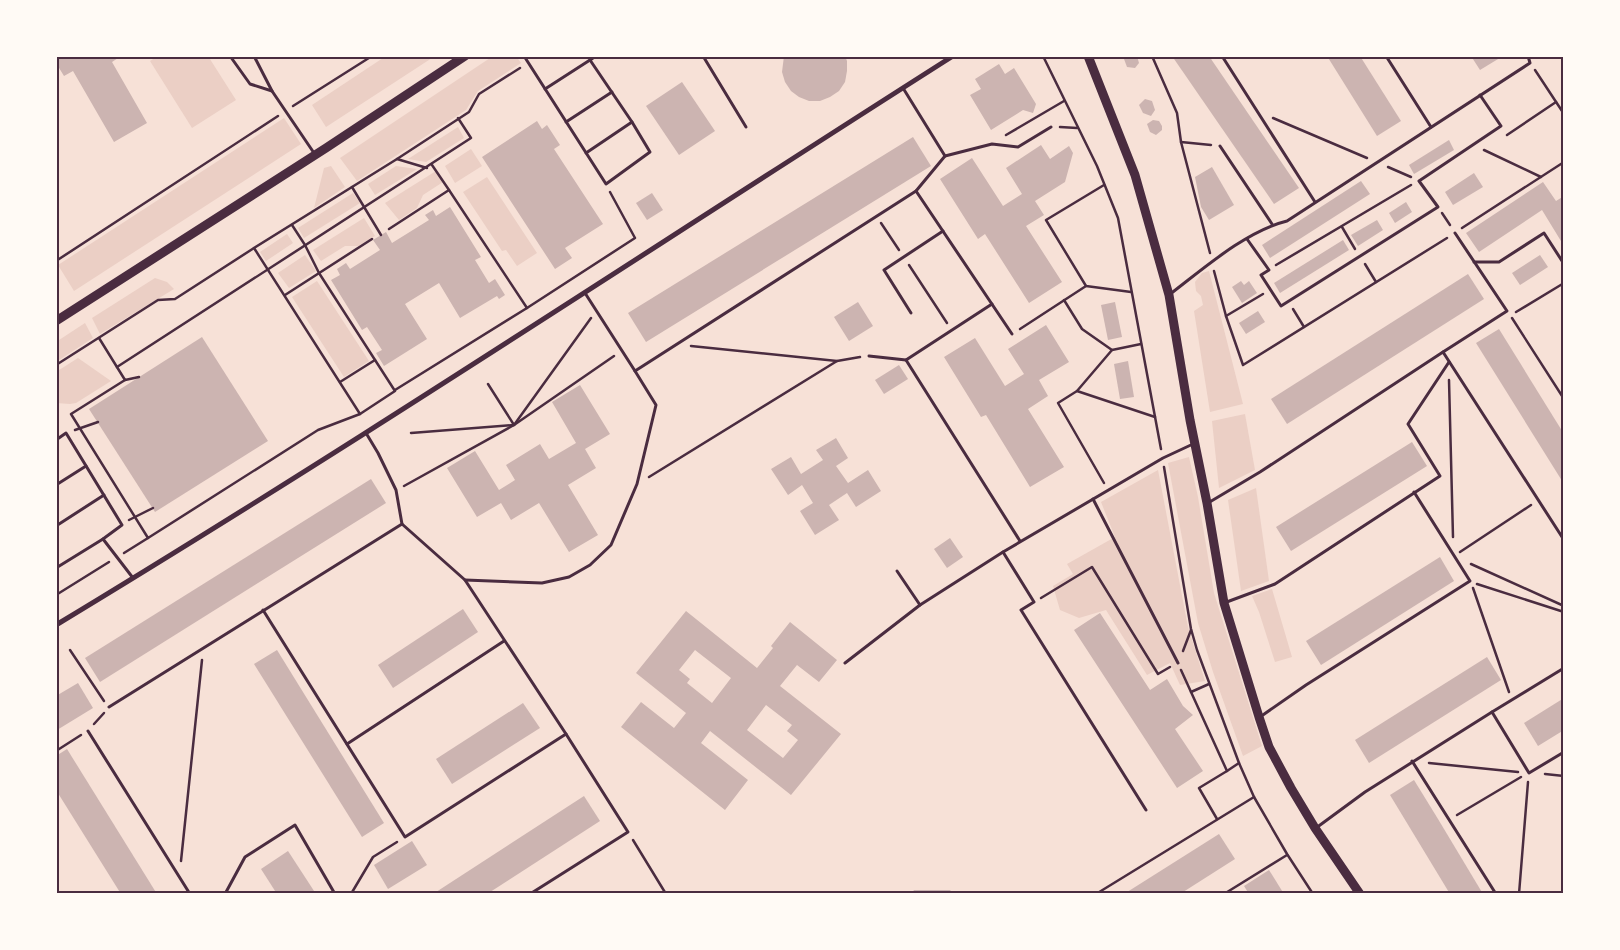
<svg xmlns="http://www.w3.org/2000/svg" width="1620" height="950" viewBox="0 0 1620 950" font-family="'DejaVu Sans',sans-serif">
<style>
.green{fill:#ebcfc5}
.building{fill:#ccb4b1;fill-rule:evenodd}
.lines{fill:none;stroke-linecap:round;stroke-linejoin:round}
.path{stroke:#4a2c40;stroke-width:2.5}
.service{stroke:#4a2c40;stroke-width:3}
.minor{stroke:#4a2c40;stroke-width:5}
.secondary{stroke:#4a2c40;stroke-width:9}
.neatline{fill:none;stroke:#4a2c40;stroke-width:2}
</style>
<rect width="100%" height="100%" fill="#f7e1d7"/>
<g class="green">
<path d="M 158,56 L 208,56 L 236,100 L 192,128 L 150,61 Z"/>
<path d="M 386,56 L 435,56 L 326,127 L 312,105 Z"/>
<path d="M 493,56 L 516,56 L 521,63 L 478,91 L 466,110 L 357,181 L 340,158 Z"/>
<path d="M 284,118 L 301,144 L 74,291 L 58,265 Z"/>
<path d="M 458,127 L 464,138 L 426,162 L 408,159 Z"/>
<path d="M 471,149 L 482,166 L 455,183 L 445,166 Z"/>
<path d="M 331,166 L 345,187 L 314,208 L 324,168 Z"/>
<path d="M 396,166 L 417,169 L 375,195 L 368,184 Z"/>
<path d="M 436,171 L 443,182 L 423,195 L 417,208 L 399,220 L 385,203 Z"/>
<path d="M 487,177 L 537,253 L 517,266 L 506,250 L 502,251 L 463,192 Z"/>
<path d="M 353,193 L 360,203 L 304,238 L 298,228 Z"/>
<path d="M 364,218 L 375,236 L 358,246 L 345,246 L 321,261 L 313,250 Z"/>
<path d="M 287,234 L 293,243 L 266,261 L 260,252 Z"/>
<path d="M 305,255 L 316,271 L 289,288 L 278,273 Z"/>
<path d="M 1209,271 L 1243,404 L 1210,412 L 1194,311 L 1203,305 L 1201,296 L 1196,291 L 1195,282 L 1202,273 Z"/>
<path d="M 155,278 L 167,282 L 174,289 L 100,334 L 92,318 Z"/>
<path d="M 317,281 L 369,361 L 344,377 L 292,297 Z"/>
<path d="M 85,323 L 93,338 L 56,362 L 56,342 Z"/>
<path d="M 78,358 L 111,381 L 76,403 L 70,404 L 56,403 L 56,372 Z"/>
<path d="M 1245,414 L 1255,470 L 1219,488 L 1212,421 Z"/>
<path d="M 1189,457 L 1198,497 L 1214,593 L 1262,746 L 1243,756 L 1213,672 L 1198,623 L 1168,463 Z"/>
<path d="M 1158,470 L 1188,627 L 1205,681 L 1180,685 L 1170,663 L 1147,675 L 1106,610 L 1079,618 L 1060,610 L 1053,586 L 1073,574 L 1067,564 L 1115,537 L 1101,502 Z"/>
<path d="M 1256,488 L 1269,581 L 1241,591 L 1228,500 Z"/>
<path d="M 1272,589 L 1292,657 L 1275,662 L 1259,612 L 1252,596 Z"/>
</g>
<g class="building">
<path d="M 56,56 L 121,56 L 112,62 L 147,123 L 114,142 L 73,71 L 64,76 L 56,63 Z"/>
<path d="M 784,56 L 845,56 L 847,61 L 847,71 L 845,82 L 839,91 L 830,97 L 820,101 L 809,101 L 799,97 L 791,91 L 785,82 L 782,72 Z"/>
<path d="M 1125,56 L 1137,56 L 1139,63 L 1135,68 L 1127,67 L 1124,59 Z"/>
<path d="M 1172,56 L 1209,56 L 1299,188 L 1274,204 Z"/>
<path d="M 1327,56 L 1360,56 L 1401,121 L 1377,136 Z"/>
<path d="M 1471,56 L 1503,56 L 1480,70 Z"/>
<path d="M 999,64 L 1005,74 L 1014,68 L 1036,104 L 1033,113 L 1023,110 L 991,130 L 970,95 L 981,89 L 975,79 Z"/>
<path d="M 682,82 L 715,131 L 679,155 L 646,106 Z"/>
<path d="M 1145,99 L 1152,101 L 1155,110 L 1151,116 L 1143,113 L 1139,105 Z"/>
<path d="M 1153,120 L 1159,121 L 1162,126 L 1162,130 L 1156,135 L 1150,132 L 1147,124 Z"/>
<path d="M 537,121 L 542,129 L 547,125 L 560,145 L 554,149 L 603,224 L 565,248 L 572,258 L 555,269 L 482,157 Z"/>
<path d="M 913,137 L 931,166 L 646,342 L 628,313 Z"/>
<path d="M 1449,140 L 1454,150 L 1414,174 L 1409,165 Z"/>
<path d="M 1041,145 L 1050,159 L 1069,146 L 1073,153 L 1065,182 L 1035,201 L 1044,215 L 1026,226 L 1062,282 L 1029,303 L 985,234 L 978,239 L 940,179 L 972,158 L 1003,206 L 1022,194 L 1006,168 Z"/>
<path d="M 1212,167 L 1234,205 L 1209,220 L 1201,207 L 1195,177 Z"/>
<path d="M 1474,173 L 1483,187 L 1453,205 L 1445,192 Z"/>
<path d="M 1361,181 L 1370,194 L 1270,258 L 1262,245 Z"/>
<path d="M 1543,182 L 1556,201 L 1564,196 L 1564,246 L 1542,210 L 1479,252 L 1466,233 Z"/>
<path d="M 652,193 L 663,210 L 647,220 L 636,203 Z"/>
<path d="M 1406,202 L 1412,212 L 1395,223 L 1389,213 Z"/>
<path d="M 450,207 L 481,257 L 475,260 L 489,283 L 495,279 L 505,295 L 499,299 L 497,296 L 460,318 L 439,283 L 405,304 L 427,339 L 384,366 L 376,353 L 382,350 L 367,327 L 362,330 L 331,280 L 340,275 L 337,269 L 346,263 L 350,269 L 380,250 L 373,240 L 386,232 L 392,243 L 429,220 L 425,215 L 433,210 L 436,216 Z"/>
<path d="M 1377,220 L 1383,230 L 1358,246 L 1351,235 Z"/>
<path d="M 1343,240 L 1349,250 L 1280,293 L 1274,283 Z"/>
<path d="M 1540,255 L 1548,267 L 1520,285 L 1512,273 Z"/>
<path d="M 1468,274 L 1484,299 L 1287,424 L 1271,399 Z"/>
<path d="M 1241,281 L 1244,285 L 1249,281 L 1257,293 L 1242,303 L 1232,287 Z"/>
<path d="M 858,302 L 873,326 L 849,341 L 834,317 Z"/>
<path d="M 1115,302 L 1122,337 L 1108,340 L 1101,305 Z"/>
<path d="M 1258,311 L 1265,322 L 1246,334 L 1239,323 Z"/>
<path d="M 1046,325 L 1069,362 L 1039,380 L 1048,396 L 1028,409 L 1064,467 L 1030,487 L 986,415 L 981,417 L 944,357 L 975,338 L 1005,386 L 1024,374 L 1008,349 Z"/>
<path d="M 1499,329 L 1564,434 L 1564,484 L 1476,343 Z"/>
<path d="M 202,337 L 268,441 L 155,512 L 89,409 Z"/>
<path d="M 1128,361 L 1134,397 L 1120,399 L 1114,364 Z"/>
<path d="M 899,365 L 908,379 L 884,394 L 875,380 Z"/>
<path d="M 580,385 L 610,434 L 585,449 L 596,468 L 568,485 L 598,535 L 569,552 L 539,503 L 511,520 L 501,503 L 477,517 L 447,468 L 475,451 L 499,490 L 515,480 L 506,465 L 540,444 L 549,459 L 576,443 L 552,402 Z"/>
<path d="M 836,438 L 848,458 L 836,466 L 848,483 L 868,470 L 881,491 L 856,507 L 847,493 L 829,505 L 839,520 L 815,535 L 800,511 L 813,503 L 802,485 L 788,495 L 771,469 L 791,457 L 801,474 L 823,460 L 816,450 Z"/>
<path d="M 1412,442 L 1427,466 L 1291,551 L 1276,527 Z"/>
<path d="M 371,479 L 386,503 L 100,682 L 85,658 Z"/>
<path d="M 950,538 L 963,557 L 947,568 L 934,549 Z"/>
<path d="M 1440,557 L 1454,581 L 1321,665 L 1306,641 Z"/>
<path d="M 463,609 L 478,632 L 393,688 L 378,665 Z"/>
<path d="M 686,611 L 757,668 L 773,648 L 771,646 L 790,622 L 837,660 L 819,682 L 797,665 L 780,686 L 841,734 L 791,795 L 710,731 L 701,743 L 748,780 L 725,810 L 621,727 L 641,702 L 674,728 L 686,713 L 636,673 ZM 695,650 L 731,678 L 712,703 L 687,683 L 690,679 L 679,670 ZM 766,705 L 792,725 L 787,731 L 798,740 L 783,758 L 747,730 Z"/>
<path d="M 1100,613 L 1150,690 L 1167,679 L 1183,706 L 1193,715 L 1175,729 L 1203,771 L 1177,788 L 1074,630 Z"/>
<path d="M 277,650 L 384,823 L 362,837 L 254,664 Z"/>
<path d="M 1487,657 L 1501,680 L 1369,763 L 1355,740 Z"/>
<path d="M 78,683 L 93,708 L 57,730 L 56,696 Z"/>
<path d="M 1564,698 L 1564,730 L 1538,746 L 1524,723 Z"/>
<path d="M 523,703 L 540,728 L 452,784 L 436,759 Z"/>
<path d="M 67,749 L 157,894 L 121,894 L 56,790 L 56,756 Z"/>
<path d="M 1414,780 L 1438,819 L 1483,894 L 1450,894 L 1390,795 Z"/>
<path d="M 584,796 L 600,821 L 487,894 L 433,894 Z"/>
<path d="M 1219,834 L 1235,859 L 1180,894 L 1124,894 Z"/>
<path d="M 412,841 L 427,865 L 388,889 L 374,865 Z"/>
<path d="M 288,851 L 316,894 L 277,894 L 261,869 Z"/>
<path d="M 1269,870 L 1284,894 L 1249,894 L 1244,886 Z"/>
</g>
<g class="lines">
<g class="path">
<path d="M 1043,56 L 1097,166 L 1118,218 L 1161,449"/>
<path d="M 1152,56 L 1177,113 L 1181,142 L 1210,253"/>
<path d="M 1535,70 L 1564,114"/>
<path d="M 293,106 L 372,56"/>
<path d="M 1273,118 L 1367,158"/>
<path d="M 1060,127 L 1077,128"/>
<path d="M 1006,135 L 1064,101"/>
<path d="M 1507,135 L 1556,102"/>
<path d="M 1181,142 L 1211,145"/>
<path d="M 1484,150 L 1541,177"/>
<path d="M 397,159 L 427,168"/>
<path d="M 432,165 L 449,190"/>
<path d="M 1388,167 L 1411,177"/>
<path d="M 1104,185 L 1046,220 L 1086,286 L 1131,292"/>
<path d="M 352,187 L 381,235"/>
<path d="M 1442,213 L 1450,225"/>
<path d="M 881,223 L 899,250"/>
<path d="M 1342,227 L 1355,249"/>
<path d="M 1462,228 L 1564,162"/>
<path d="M 389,229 L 449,190 L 527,308 L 395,390"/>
<path d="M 254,248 L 360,414"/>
<path d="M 56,261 L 278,116"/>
<path d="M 1365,264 L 1376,282"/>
<path d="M 909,265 L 947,323"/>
<path d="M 1276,265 L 1411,185"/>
<path d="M 1214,271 L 1226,316 L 1243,365 L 1447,238"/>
<path d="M 285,295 L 372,239"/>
<path d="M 1064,300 L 1082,329 L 1112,350 L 1141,344"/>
<path d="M 527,308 L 635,238 L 610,192"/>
<path d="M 1293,309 L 1304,327"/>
<path d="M 1516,312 L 1564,283"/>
<path d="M 1226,316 L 1263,294"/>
<path d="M 1512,318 L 1564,399"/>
<path d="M 1020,329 L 1086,286"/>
<path d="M 99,338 L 125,380 L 139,377"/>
<path d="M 691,346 L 837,361 L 860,357"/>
<path d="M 1112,350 L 1077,391 L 1155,417"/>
<path d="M 56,365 L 158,300 L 175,299 L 254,248 L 397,159 L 469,112 L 479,94 L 520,68"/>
<path d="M 117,367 L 471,138 L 458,118"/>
<path d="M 125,380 L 71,414 L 148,538 L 318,430 L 360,414 L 395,391 L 319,273 L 305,245 L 292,225"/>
<path d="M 1449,380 L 1453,537"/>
<path d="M 340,382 L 375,360"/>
<path d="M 488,384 L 514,425"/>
<path d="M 1077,391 L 1058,403 L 1104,483"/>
<path d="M 75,430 L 98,422"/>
<path d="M 411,433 L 514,425 L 591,318"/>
<path d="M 1164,467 L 1191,629 L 1197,650 L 1239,763 L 1254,797 L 1287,854 L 1313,894"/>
<path d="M 649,477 L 837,361"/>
<path d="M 404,486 L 514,425 L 614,356"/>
<path d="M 129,520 L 153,508"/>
<path d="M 1460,552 L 1531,505"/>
<path d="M 124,553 L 148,538"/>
<path d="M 1471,564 L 1564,606"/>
<path d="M 1477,584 L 1564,612"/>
<path d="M 1473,588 L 1509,692"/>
<path d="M 56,595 L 109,562"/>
<path d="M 1041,598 L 1092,567 L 1158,674 L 1170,667"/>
<path d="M 70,650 L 104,701"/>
<path d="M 1183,651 L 1191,630"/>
<path d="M 1181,670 L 1227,771 L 1199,788 L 1217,819"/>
<path d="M 1191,692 L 1209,684"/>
<path d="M 94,724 L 104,713"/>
<path d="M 56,751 L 81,735"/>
<path d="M 1429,763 L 1518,772"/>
<path d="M 1227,771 L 1239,763"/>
<path d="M 1545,774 L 1564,776"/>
<path d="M 1457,815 L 1521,777"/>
<path d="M 633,840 L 666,894"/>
<path d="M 181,861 L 202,660"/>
<path d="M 351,894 L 373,857 L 397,842"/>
<path d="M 911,894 L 914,892 L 950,892 L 952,894"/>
<path d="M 1096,894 L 1254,797"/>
<path d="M 1224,894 L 1287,855"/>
<path d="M 1519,894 L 1528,782"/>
</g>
<g class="service">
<path d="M 230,56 L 250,84 L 272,91"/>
<path d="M 254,56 L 272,91 L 314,153"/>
<path d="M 524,56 L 606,184 L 650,152 L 632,122 L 590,60 L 596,56"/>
<path d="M 703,56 L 746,127"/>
<path d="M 1222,56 L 1315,202"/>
<path d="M 1386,56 L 1431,127"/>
<path d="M 903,88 L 945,156 L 992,144 L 1018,147 L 1051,127"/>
<path d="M 545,89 L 590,60"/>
<path d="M 566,122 L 612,92"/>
<path d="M 1220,146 L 1272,224"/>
<path d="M 586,153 L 632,122"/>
<path d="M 945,156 L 916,191 L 1012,334"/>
<path d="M 1247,239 L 1269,270 L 1261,275 L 1281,306 L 1438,207 L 1419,181 L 1501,126 L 1480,95"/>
<path d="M 1474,262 L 1499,262 L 1544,233 L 1564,264"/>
<path d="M 585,293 L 635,371 L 916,191"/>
<path d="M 1169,295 C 1203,269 1246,231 1287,221 L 1530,63 L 1528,56"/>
<path d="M 992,304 L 906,360 L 1020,541"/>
<path d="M 911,313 L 884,270 L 943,231"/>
<path d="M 1443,352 L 1507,311 L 1455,233"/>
<path d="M 869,356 L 906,360"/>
<path d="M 56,440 L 66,433 L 122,525 L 103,539 L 133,578"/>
<path d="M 56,485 L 86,466"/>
<path d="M 1093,499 L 1178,663"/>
<path d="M 1208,503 L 1260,472 L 1443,352 L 1564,540"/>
<path d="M 56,526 L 104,495"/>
<path d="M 1003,552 L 1034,602 L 1021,610 L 1146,810"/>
<path d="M 56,568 L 103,539"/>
<path d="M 897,571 L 920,605"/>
<path d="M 465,580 L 542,583 L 569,577 L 590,565 L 611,545 L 637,484 L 656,405 L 635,371"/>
<path d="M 1224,603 L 1275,584 L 1440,476 L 1408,424 L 1449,362"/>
<path d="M 263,610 L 405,837 L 566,734 L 465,580 L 402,524"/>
<path d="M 845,663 L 920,605 L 1003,552 L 1163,458 L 1193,444"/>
<path d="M 109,707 L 402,524 L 396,490 L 378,453 L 366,433"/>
<path d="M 1492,712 L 1564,668"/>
<path d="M 1260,717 L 1306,685 L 1470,581 L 1414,492"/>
<path d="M 88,731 L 190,894"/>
<path d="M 347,744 L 504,641"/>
<path d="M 1412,761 L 1496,894"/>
<path d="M 1316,828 L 1365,792 L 1492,712 L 1529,773 L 1564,752"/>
<path d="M 225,894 L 245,857 L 295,825 L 335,894"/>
<path d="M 530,894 L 628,832 L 566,734"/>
</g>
<path class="minor" d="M 56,625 C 359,442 654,246 953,56"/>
<g class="secondary">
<path d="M 1088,56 L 1135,175 L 1169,295 L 1190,420 L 1207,503 L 1224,603 L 1259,717 L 1269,747 L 1291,788 L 1315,828 L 1360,894"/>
<path d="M 56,321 L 326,148 L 465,56"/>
</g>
</g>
<rect width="1620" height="950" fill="none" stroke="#fffaf5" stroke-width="115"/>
<rect x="58" y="58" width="1504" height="834" class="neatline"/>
</svg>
